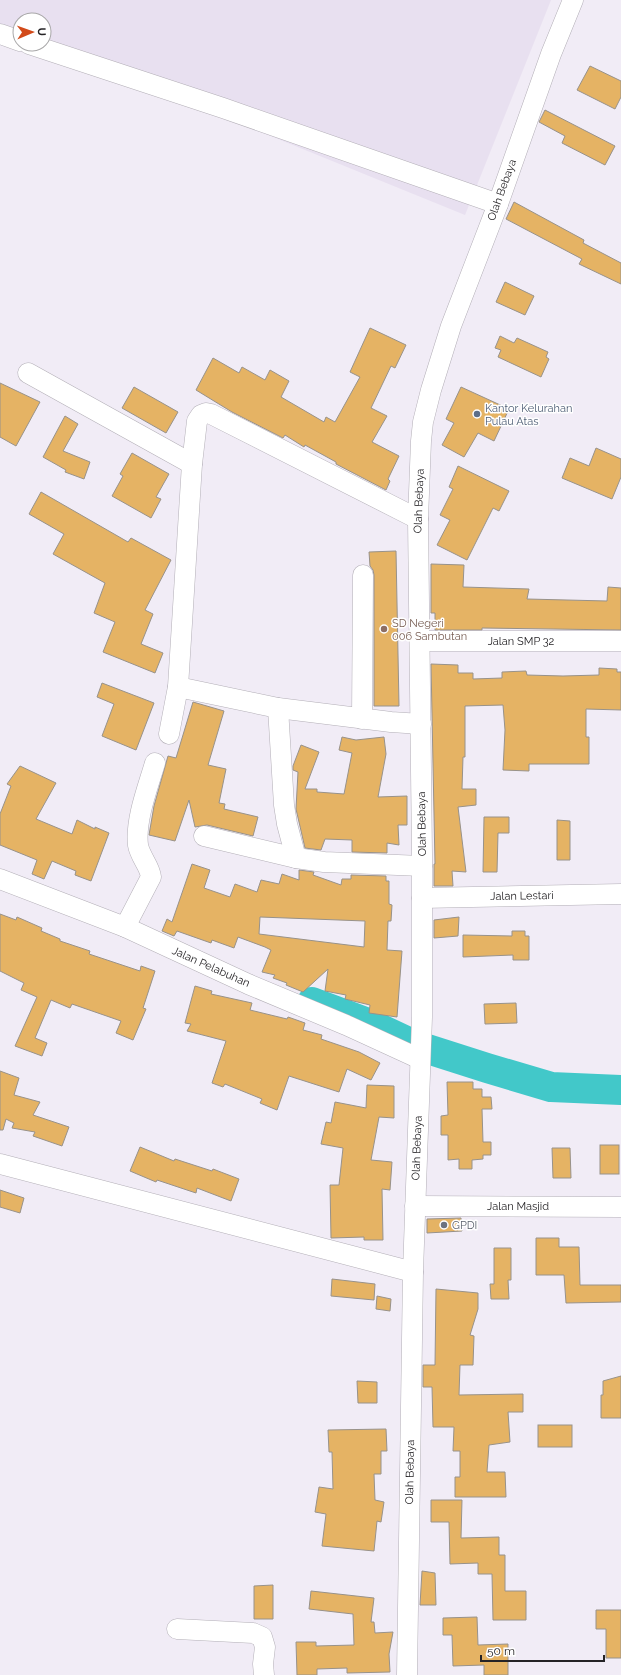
<svg xmlns="http://www.w3.org/2000/svg" width="621" height="1675" viewBox="0 0 621 1675" font-family="Raleway,sans-serif">
<style>
.built{fill:#e8e0f0}
.lines{fill:none;stroke-linecap:round;stroke-linejoin:round}
.river{stroke:#42c8c9;stroke-width:30}
.building{fill:#e5b364;stroke:#98928a;fill-rule:evenodd}
.minor-casing{stroke:#b3afb7;stroke-width:21}
.minor{stroke:#fff;stroke-width:20}
.service-dot{fill:#5c6f8a;stroke:#fff;stroke-width:1.5}
.education-dot{fill:#8d6e63;stroke:#fff;stroke-width:1.5}
.worship-dot{fill:#6b7280;stroke:#fff;stroke-width:1.5}
.labels{text-anchor:middle;dominant-baseline:central;stroke-width:3;stroke-linejoin:round;paint-order:stroke}
.street-label{font-size:11px;fill:#252326;stroke:#fff}
.service-label{font-size:11px;fill:#4e5e75;stroke:#fff;text-anchor:start}
.education-label{font-size:11px;fill:#785e54;stroke:#fff;text-anchor:start}
.worship-label{font-size:11px;fill:#5b616d;stroke:#fff;text-anchor:start}
</style>
<rect width="100%" height="100%" fill="#f1ecf6"/>
<path class="built" d="M 0,0 L 551,0 L 465,215 L 44,44 L 44,20 L 20,20 L 20,34 L 0,26 Z"/>
<g class="lines">
<path class="river" d="M 312,1002 L 368,1023 L 415,1045 L 487,1068 L 551,1087 L 621,1090"/>
</g>
<g class="building">
<path d="M 590,66 L 621,81 L 621,97 L 615,109 L 577,90 Z"/>
<path d="M 545,110 L 615,146 L 605,165 L 562,143 L 565,136 L 539,122 Z"/>
<path d="M 514,202 L 584,240 L 583,243 L 621,263 L 621,284 L 579,264 L 582,259 L 506,219 Z"/>
<path d="M 505,282 L 534,296 L 525,315 L 496,302 Z"/>
<path d="M 370,328 L 406,345 L 395,368 L 391,366 L 371,408 L 387,416 L 372,442 L 399,456 L 388,479 L 390,481 L 386,490 L 336,464 L 336,462 L 305,445 L 304,447 L 285,435 L 283,438 L 232,412 L 196,390 L 213,358 L 239,373 L 242,367 L 265,380 L 270,370 L 289,381 L 281,397 L 324,422 L 326,417 L 335,422 L 360,377 L 350,372 Z"/>
<path d="M 500,336 L 514,343 L 517,338 L 548,352 L 546,357 L 549,359 L 541,377 L 498,357 L 501,350 L 495,348 Z"/>
<path d="M 0,383 L 40,402 L 16,446 L 0,437 Z"/>
<path d="M 134,387 L 178,412 L 166,433 L 122,408 Z"/>
<path d="M 461,387 L 509,409 L 494,441 L 478,433 L 464,457 L 442,445 L 454,423 L 446,419 Z"/>
<path d="M 65,416 L 78,424 L 63,451 L 90,462 L 84,479 L 65,472 L 66,470 L 43,457 Z"/>
<path d="M 596,448 L 621,459 L 621,477 L 612,499 L 562,478 L 570,458 L 589,466 Z"/>
<path d="M 132,453 L 169,474 L 156,497 L 161,499 L 151,518 L 112,496 L 123,476 L 120,474 Z"/>
<path d="M 458,466 L 509,491 L 499,511 L 493,508 L 467,560 L 437,545 L 450,520 L 440,515 L 453,489 L 449,487 Z"/>
<path d="M 41,492 L 128,542 L 131,538 L 171,560 L 145,610 L 153,614 L 141,644 L 163,653 L 155,673 L 103,652 L 115,622 L 94,613 L 105,583 L 53,554 L 64,534 L 29,514 Z"/>
<path d="M 396,551 L 399,706 L 374,706 L 374,575 L 373,570 L 370,566 L 369,552 Z"/>
<path d="M 431,564 L 464,565 L 463,587 L 529,589 L 527,599 L 607,601 L 608,587 L 621,588 L 621,630 L 482,628 L 482,630 L 435,630 L 435,613 L 431,613 Z"/>
<path d="M 431,664 L 458,665 L 458,673 L 473,673 L 473,679 L 502,678 L 502,672 L 526,671 L 527,675 L 563,676 L 599,675 L 599,668 L 617,669 L 617,672 L 621,672 L 621,710 L 586,709 L 586,737 L 589,737 L 589,764 L 529,764 L 529,771 L 503,770 L 505,730 L 503,705 L 465,706 L 465,757 L 463,757 L 462,789 L 476,789 L 476,805 L 458,807 L 466,872 L 452,871 L 453,886 L 434,886 L 434,864 L 435,864 Z"/>
<path d="M 102,683 L 154,703 L 136,750 L 102,736 L 114,704 L 97,697 Z"/>
<path d="M 193,702 L 224,711 L 208,765 L 226,769 L 219,803 L 225,804 L 224,809 L 258,817 L 253,836 L 207,825 L 195,827 L 189,800 L 175,841 L 149,835 L 154,806 L 168,756 L 176,758 Z"/>
<path d="M 342,737 L 356,740 L 384,737 L 386,754 L 378,797 L 407,796 L 407,825 L 398,825 L 399,845 L 387,843 L 387,853 L 352,852 L 352,840 L 325,839 L 321,850 L 305,848 L 296,809 L 298,772 L 293,770 L 293,766 L 301,745 L 319,752 L 305,789 L 317,789 L 317,792 L 344,794 L 352,753 L 339,750 Z"/>
<path d="M 20,766 L 56,783 L 36,819 L 72,834 L 77,820 L 95,829 L 95,827 L 109,833 L 91,881 L 75,875 L 76,871 L 52,861 L 44,879 L 32,874 L 37,860 L 0,845 L 0,814 L 11,786 L 7,784 Z"/>
<path d="M 484,817 L 509,817 L 509,833 L 498,833 L 497,872 L 483,872 Z"/>
<path d="M 557,820 L 570,821 L 570,860 L 557,860 Z"/>
<path d="M 192,864 L 210,870 L 204,888 L 230,897 L 235,884 L 257,892 L 261,880 L 279,884 L 282,874 L 299,880 L 299,870 L 314,872 L 313,875 L 341,885 L 342,879 L 351,879 L 351,875 L 386,876 L 386,881 L 389,881 L 389,904 L 392,905 L 391,921 L 388,921 L 387,950 L 402,951 L 397,1017 L 369,1013 L 370,1005 L 345,999 L 346,995 L 325,991 L 328,969 L 303,992 L 286,985 L 287,983 L 273,978 L 275,975 L 262,972 L 271,950 L 265,947 L 238,937 L 234,948 L 212,940 L 211,943 L 177,931 L 174,936 L 162,931 L 167,919 L 172,922 ZM 260,917 L 365,921 L 364,947 L 259,934 Z"/>
<path d="M 0,914 L 16,920 L 17,917 L 42,928 L 41,931 L 60,939 L 60,941 L 90,951 L 89,954 L 140,971 L 141,966 L 155,971 L 143,1008 L 146,1009 L 133,1040 L 116,1033 L 121,1021 L 72,1004 L 70,1008 L 51,1000 L 35,1038 L 47,1043 L 42,1056 L 15,1046 L 37,997 L 21,990 L 24,983 L 0,971 Z"/>
<path d="M 459,917 L 458,936 L 434,938 L 434,920 Z"/>
<path d="M 512,931 L 525,931 L 525,936 L 529,936 L 529,960 L 513,960 L 513,955 L 463,957 L 463,935 L 512,936 Z"/>
<path d="M 195,986 L 212,991 L 211,994 L 252,1003 L 250,1010 L 287,1019 L 288,1017 L 305,1023 L 303,1030 L 322,1035 L 321,1039 L 359,1052 L 380,1063 L 371,1080 L 347,1069 L 339,1092 L 289,1076 L 277,1110 L 260,1103 L 262,1099 L 225,1084 L 223,1087 L 212,1083 L 226,1041 L 187,1031 L 191,1024 L 185,1023 Z"/>
<path d="M 516,1003 L 517,1023 L 485,1024 L 484,1004 Z"/>
<path d="M 0,1071 L 19,1078 L 14,1095 L 40,1102 L 33,1115 L 69,1127 L 62,1146 L 33,1136 L 35,1132 L 12,1128 L 14,1123 L 6,1119 L 3,1130 L 0,1130 Z"/>
<path d="M 447,1082 L 473,1082 L 473,1089 L 482,1089 L 482,1097 L 491,1097 L 492,1109 L 482,1109 L 483,1142 L 491,1142 L 491,1155 L 483,1155 L 483,1159 L 472,1160 L 472,1169 L 459,1169 L 459,1159 L 448,1160 L 448,1135 L 441,1135 L 441,1116 L 448,1115 Z"/>
<path d="M 367,1085 L 394,1086 L 394,1118 L 379,1117 L 371,1160 L 392,1162 L 390,1190 L 382,1189 L 383,1240 L 364,1240 L 364,1237 L 331,1238 L 330,1185 L 339,1185 L 343,1148 L 321,1144 L 326,1122 L 331,1123 L 335,1102 L 366,1108 Z"/>
<rect x="600" y="1145" width="19" height="29"/>
<path d="M 140,1147 L 174,1161 L 175,1159 L 212,1171 L 213,1169 L 239,1179 L 231,1201 L 197,1188 L 196,1193 L 157,1180 L 156,1182 L 130,1171 Z"/>
<path d="M 552,1148 L 570,1148 L 571,1178 L 553,1178 Z"/>
<path d="M 0,1190 L 24,1198 L 20,1213 L 0,1207 Z"/>
<path d="M 461,1218 L 462,1231 L 427,1233 L 427,1219 Z"/>
<path d="M 536,1238 L 559,1238 L 559,1247 L 579,1247 L 580,1285 L 621,1285 L 621,1302 L 566,1303 L 564,1275 L 536,1275 Z"/>
<path d="M 494,1248 L 511,1248 L 511,1280 L 508,1280 L 509,1299 L 491,1299 L 490,1284 L 494,1284 Z"/>
<path d="M 332,1279 L 375,1284 L 374,1300 L 331,1296 Z"/>
<path d="M 436,1289 L 478,1293 L 478,1309 L 470,1335 L 474,1336 L 473,1365 L 460,1365 L 459,1395 L 523,1394 L 523,1412 L 508,1412 L 510,1442 L 489,1445 L 487,1472 L 505,1472 L 506,1497 L 455,1497 L 455,1477 L 460,1477 L 460,1451 L 453,1451 L 454,1427 L 433,1427 L 432,1387 L 423,1387 L 423,1365 L 435,1365 Z"/>
<path d="M 377,1296 L 391,1299 L 390,1311 L 376,1309 Z"/>
<path d="M 621,1376 L 621,1418 L 601,1418 L 601,1395 L 603,1395 L 603,1381 Z"/>
<path d="M 357,1381 L 377,1382 L 377,1403 L 358,1403 Z"/>
<rect x="538" y="1425" width="34" height="22"/>
<path d="M 386,1429 L 387,1451 L 381,1451 L 381,1474 L 374,1474 L 375,1500 L 384,1502 L 381,1522 L 377,1521 L 374,1551 L 322,1546 L 326,1514 L 315,1512 L 319,1487 L 333,1489 L 332,1452 L 329,1452 L 328,1430 Z"/>
<path d="M 431,1500 L 462,1500 L 461,1538 L 499,1537 L 499,1555 L 505,1555 L 505,1591 L 526,1591 L 526,1620 L 493,1620 L 492,1574 L 478,1574 L 478,1563 L 450,1564 L 449,1522 L 431,1522 Z"/>
<path d="M 422,1571 L 435,1573 L 436,1605 L 420,1605 Z"/>
<path d="M 273,1585 L 273,1619 L 254,1619 L 254,1586 Z"/>
<path d="M 311,1591 L 374,1598 L 371,1622 L 374,1622 L 375,1633 L 393,1632 L 389,1654 L 390,1672 L 347,1673 L 347,1668 L 317,1669 L 317,1675 L 297,1675 L 296,1642 L 316,1642 L 316,1646 L 354,1645 L 353,1614 L 309,1609 Z"/>
<path d="M 596,1610 L 621,1610 L 621,1658 L 606,1658 L 606,1629 L 596,1629 Z"/>
<path d="M 477,1617 L 478,1645 L 508,1644 L 508,1675 L 484,1675 L 484,1665 L 453,1666 L 452,1635 L 443,1635 L 443,1618 Z"/>
</g>
<g class="lines">
<defs>
<g id="minor">
<path d="M 0,34 L 20,41"/>
<path d="M 29,44 L 223,108 L 498,204"/>
<path d="M 28,373 L 192,464"/>
<path d="M 420,641 L 621,641"/>
<path d="M 178,687 L 278,708 L 391,722 L 421,724"/>
<path d="M 278,708 L 284,805 L 287,824 L 296,858 L 324,862 L 422,866"/>
<path d="M 362,719 L 363,575"/>
<path d="M 169,734 L 178,687 L 192,464 L 197,421 L 201,415 L 206,413 L 211,414 L 418,519"/>
<path d="M 204,836 L 296,858"/>
<path d="M 0,879 L 125,927 L 248,984 L 346,1025 L 420,1059"/>
<path d="M 422,898 L 621,894"/>
<path d="M 125,927 L 151,877 C 150,866 140,857 138,845 C 135,820 148,787 155,763"/>
<path d="M 0,1164 L 413,1272"/>
<path d="M 415,1206 L 621,1207"/>
<path d="M 177,1629 L 253,1633 L 262,1637 L 265,1647 L 263,1664 L 264,1675"/>
<path d="M 407,1675 L 413,1272 L 422,1017 L 422,855 L 418,519 L 421,441 L 423,422 L 431,390 L 451,326 L 498,204 L 551,54 L 573,0"/>
</g>
</defs>
<use href="#minor" class="minor-casing"/>
<use href="#minor" class="minor"/>
</g>
<circle class="service-dot" cx="477" cy="414" r="4"/>
<circle class="education-dot" cx="384" cy="629" r="4"/>
<circle class="worship-dot" cx="444" cy="1225" r="4"/>
<g class="labels">
<g class="street-label">
<text transform="translate(502 190) rotate(-70)">Olah Bebaya</text>
<text transform="translate(419 501) rotate(-88)">Olah Bebaya</text>
<text x="521" y="641">Jalan SMP 32</text>
<text transform="translate(422 824) rotate(-91)">Olah Bebaya</text>
<text transform="translate(522 896) rotate(-1)">Jalan Lestari</text>
<text transform="translate(211 967) rotate(24)">Jalan Pelabuhan</text>
<text transform="translate(417 1148) rotate(-88)">Olah Bebaya</text>
<text x="518" y="1206">Jalan Masjid</text>
<text transform="translate(410 1472) rotate(-89)">Olah Bebaya</text>
</g>
<g class="service-label">
<text x="485" y="408">Kantor Kelurahan<tspan x="485" dy="13">Pulau Atas</tspan></text>
</g>
<g class="education-label">
<text x="392" y="623">SD Negeri<tspan x="392" dy="13">006 Sambutan</tspan></text>
</g>
<g class="worship-label">
<text x="452" y="1225">GPDI</text>
</g>
</g>
<g transform="translate(32 32) rotate(88)"><circle r="19" fill="#ffffff" stroke="#a8a7a8"/>
<path d="M0-3L7 15L0 10L-7 15Z" fill="#d24a1a"/>
<text y="-6" font-size="11" font-weight="bold" text-anchor="middle" fill="#252326">U</text>
</g>
<path d="M481 1655v6h123v-6" fill="none" stroke="#252326" stroke-width="2"/>
<text x="487" y="1655" font-size="12" fill="#252326" stroke="#ffffff" stroke-width="3" paint-order="stroke">50 m</text>
</svg>
